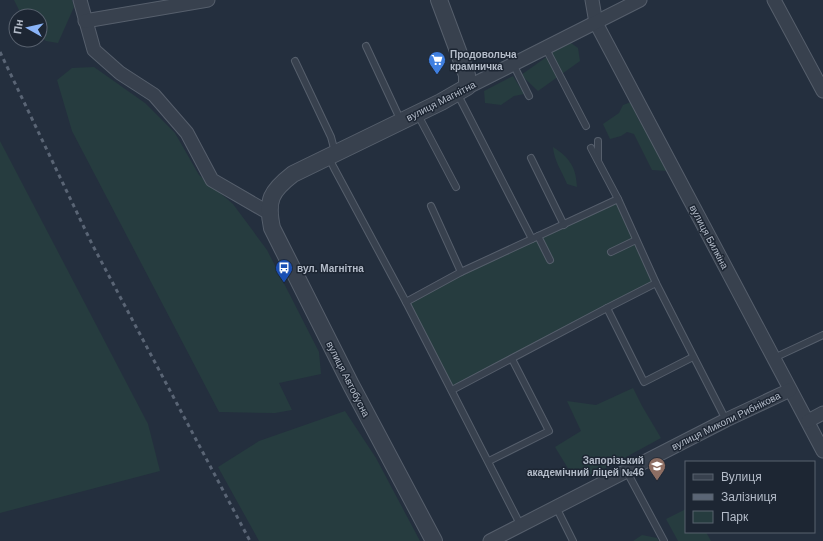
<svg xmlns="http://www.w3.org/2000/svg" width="823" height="541" viewBox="0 0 823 541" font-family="Helvetica,sans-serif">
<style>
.green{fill:#263c3f}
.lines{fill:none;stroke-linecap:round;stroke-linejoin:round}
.service-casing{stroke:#565f6c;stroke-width:8}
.minor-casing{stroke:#565f6c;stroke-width:15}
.tertiary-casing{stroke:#565f6c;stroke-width:18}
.service{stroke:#38414e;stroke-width:6}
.minor{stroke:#38414e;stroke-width:13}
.tertiary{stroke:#38414e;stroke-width:16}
.rail{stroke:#5a6575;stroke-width:3;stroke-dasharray:4 4;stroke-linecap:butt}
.labels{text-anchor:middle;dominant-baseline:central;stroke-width:3;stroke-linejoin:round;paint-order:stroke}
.poi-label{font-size:10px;font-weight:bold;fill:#b4bcc9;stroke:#1d2633;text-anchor:start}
.street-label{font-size:10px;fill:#b4bcc9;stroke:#1d2633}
</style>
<rect width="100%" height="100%" fill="#242f3e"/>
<g class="green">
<path d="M 14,0 L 72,0 L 74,7 L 58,43 L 46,41 L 40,36 L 40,16 L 22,16 Z"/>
<path d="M 571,43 L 578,48 L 580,61 L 538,91 L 521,75 L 555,51 Z"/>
<path d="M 94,67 L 145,103 L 175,133 L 199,175 L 233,204 L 267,250 L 319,352 L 321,374 L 279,383 L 292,410 L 275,413 L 219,412 L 72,131 L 57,80 L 72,68 Z"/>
<path d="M 513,76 L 524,94 L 514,96 L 501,105 L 485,103 L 484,91 Z"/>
<path d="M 631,102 L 638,119 L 649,134 L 667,171 L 652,170 L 634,134 L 627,132 L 621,136 L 610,139 L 603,124 L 619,113 L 623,105 Z"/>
<path d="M 0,141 L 148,424 L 160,471 L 0,513 Z"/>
<path d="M 553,147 C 570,158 576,167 577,187 L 567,184 C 562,171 554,161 553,147 Z"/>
<path d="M 618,199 L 656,283 L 452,390 L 406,302 Z"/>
<path d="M 633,388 L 642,406 L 661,438 L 595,474 L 572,475 L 555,447 L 581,431 L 567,401 L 596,405 Z"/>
<path d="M 345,411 L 376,458 L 420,541 L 259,541 L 218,467 L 259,441 Z"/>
<path d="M 686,509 L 686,532 L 706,532 L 711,541 L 678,541 L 666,519 Z"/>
<path d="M 642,535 L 657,538 L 659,541 L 633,541 Z"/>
</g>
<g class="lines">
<defs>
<g id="service">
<path d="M 366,46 L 401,121"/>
<path d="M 545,47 L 586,126"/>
<path d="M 295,61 L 331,137 L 335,152 L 328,156 L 334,168 L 406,302 L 521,526"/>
<path d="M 513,64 L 529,96"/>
<path d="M 457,93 L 532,239"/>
<path d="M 418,115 L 456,187"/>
<path d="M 598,141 L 598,160"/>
<path d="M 591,148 L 618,199"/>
<path d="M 531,158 L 564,225"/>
<path d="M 431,206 L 461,272"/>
<path d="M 538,236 L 550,260"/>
<path d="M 611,252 L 636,240"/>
<path d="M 406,302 L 461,272 L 618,199 L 656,283 L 726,420"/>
<path d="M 607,308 L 656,283"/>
<path d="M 774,358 L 823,335"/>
<path d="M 452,390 L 607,308 L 644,382 L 693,357"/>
<path d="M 489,461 L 549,431 L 512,359"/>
<path d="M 626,470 L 664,541"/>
<path d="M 556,507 L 573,541"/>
</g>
<g id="minor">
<path d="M 80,0 L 94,50 L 120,73 L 154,95 L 187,133 L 212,180 L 269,213"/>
<path d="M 592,0 L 596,23 L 823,451"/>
<path d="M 774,0 L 823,91"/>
<path d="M 85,21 L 208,0"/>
<path d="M 460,91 L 640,0"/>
<path d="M 808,421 L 823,413"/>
<path d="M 490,541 L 726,420 L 790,390"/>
</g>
<path id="tertiary" d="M 434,541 L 351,385 L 272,228 C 266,200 271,191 293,174 L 441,102 L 467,87 L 467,75 L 439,0"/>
</defs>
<use href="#service" class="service-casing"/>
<use href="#minor" class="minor-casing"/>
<use href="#tertiary" class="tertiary-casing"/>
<use href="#service" class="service"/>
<use href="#minor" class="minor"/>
<use href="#tertiary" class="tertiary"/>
<path class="rail" d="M 0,52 L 92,244 L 250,541"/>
</g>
<defs>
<symbol id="supermarket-pin" viewBox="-11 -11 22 30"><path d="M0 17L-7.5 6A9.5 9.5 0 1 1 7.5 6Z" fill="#3f7fe0" stroke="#1d2633"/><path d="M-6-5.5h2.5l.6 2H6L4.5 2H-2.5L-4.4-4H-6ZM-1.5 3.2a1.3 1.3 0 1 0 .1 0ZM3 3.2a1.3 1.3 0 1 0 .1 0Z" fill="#fff"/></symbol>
<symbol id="bus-pin" viewBox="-11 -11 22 30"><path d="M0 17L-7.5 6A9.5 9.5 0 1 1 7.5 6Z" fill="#1a4fb4" stroke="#1d2633"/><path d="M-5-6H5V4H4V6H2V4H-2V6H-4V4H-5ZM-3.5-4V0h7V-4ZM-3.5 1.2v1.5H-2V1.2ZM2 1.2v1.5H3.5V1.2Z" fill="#fff"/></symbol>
<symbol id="school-pin" viewBox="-11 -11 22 30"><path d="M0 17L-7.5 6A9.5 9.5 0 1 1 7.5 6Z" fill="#8d6e63" stroke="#1d2633"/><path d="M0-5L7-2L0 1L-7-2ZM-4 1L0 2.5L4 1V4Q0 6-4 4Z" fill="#fff"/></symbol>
</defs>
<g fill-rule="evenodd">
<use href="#supermarket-pin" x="427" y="50" width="20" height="27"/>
<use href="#bus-pin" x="274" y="258" width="20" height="27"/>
<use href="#school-pin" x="647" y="456" width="20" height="27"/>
</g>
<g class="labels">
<g class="poi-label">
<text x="450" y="54">Продовольча<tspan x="450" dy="12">крамничка</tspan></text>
<text x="297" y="268">вул. Магнітна</text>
<text x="644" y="460" text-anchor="end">Запорізький<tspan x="644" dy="12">академічний ліцей №46</tspan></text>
</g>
<g class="street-label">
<text transform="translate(441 101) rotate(-27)">вулиця Магнітна</text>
<text transform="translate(709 237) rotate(62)">вулиця Билкіна</text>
<text transform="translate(348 379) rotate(63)">вулиця Автобусна</text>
<text transform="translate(726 421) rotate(-26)">вулиця Миколи Рибнікова</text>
</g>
</g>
<rect x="685" y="461" width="130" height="72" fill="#1d2633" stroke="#59626f"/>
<rect x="693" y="474" width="20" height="6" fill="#38414e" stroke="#59626f"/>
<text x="721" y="481" font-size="12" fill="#b4bcc9">Вулиця</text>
<rect x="693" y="494" width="20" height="6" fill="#5a6575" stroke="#59626f"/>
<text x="721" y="501" font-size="12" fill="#b4bcc9">Залізниця</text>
<rect x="693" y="511" width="20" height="12" fill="#263c3f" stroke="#59626f"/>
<text x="721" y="521" font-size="12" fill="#b4bcc9">Парк</text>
<g transform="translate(28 28) rotate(278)"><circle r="19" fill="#1d2633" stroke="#59626f"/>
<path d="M0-3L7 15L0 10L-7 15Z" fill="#8ab4f8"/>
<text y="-6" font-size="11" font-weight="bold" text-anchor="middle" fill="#b4bcc9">Пн</text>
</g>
</svg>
